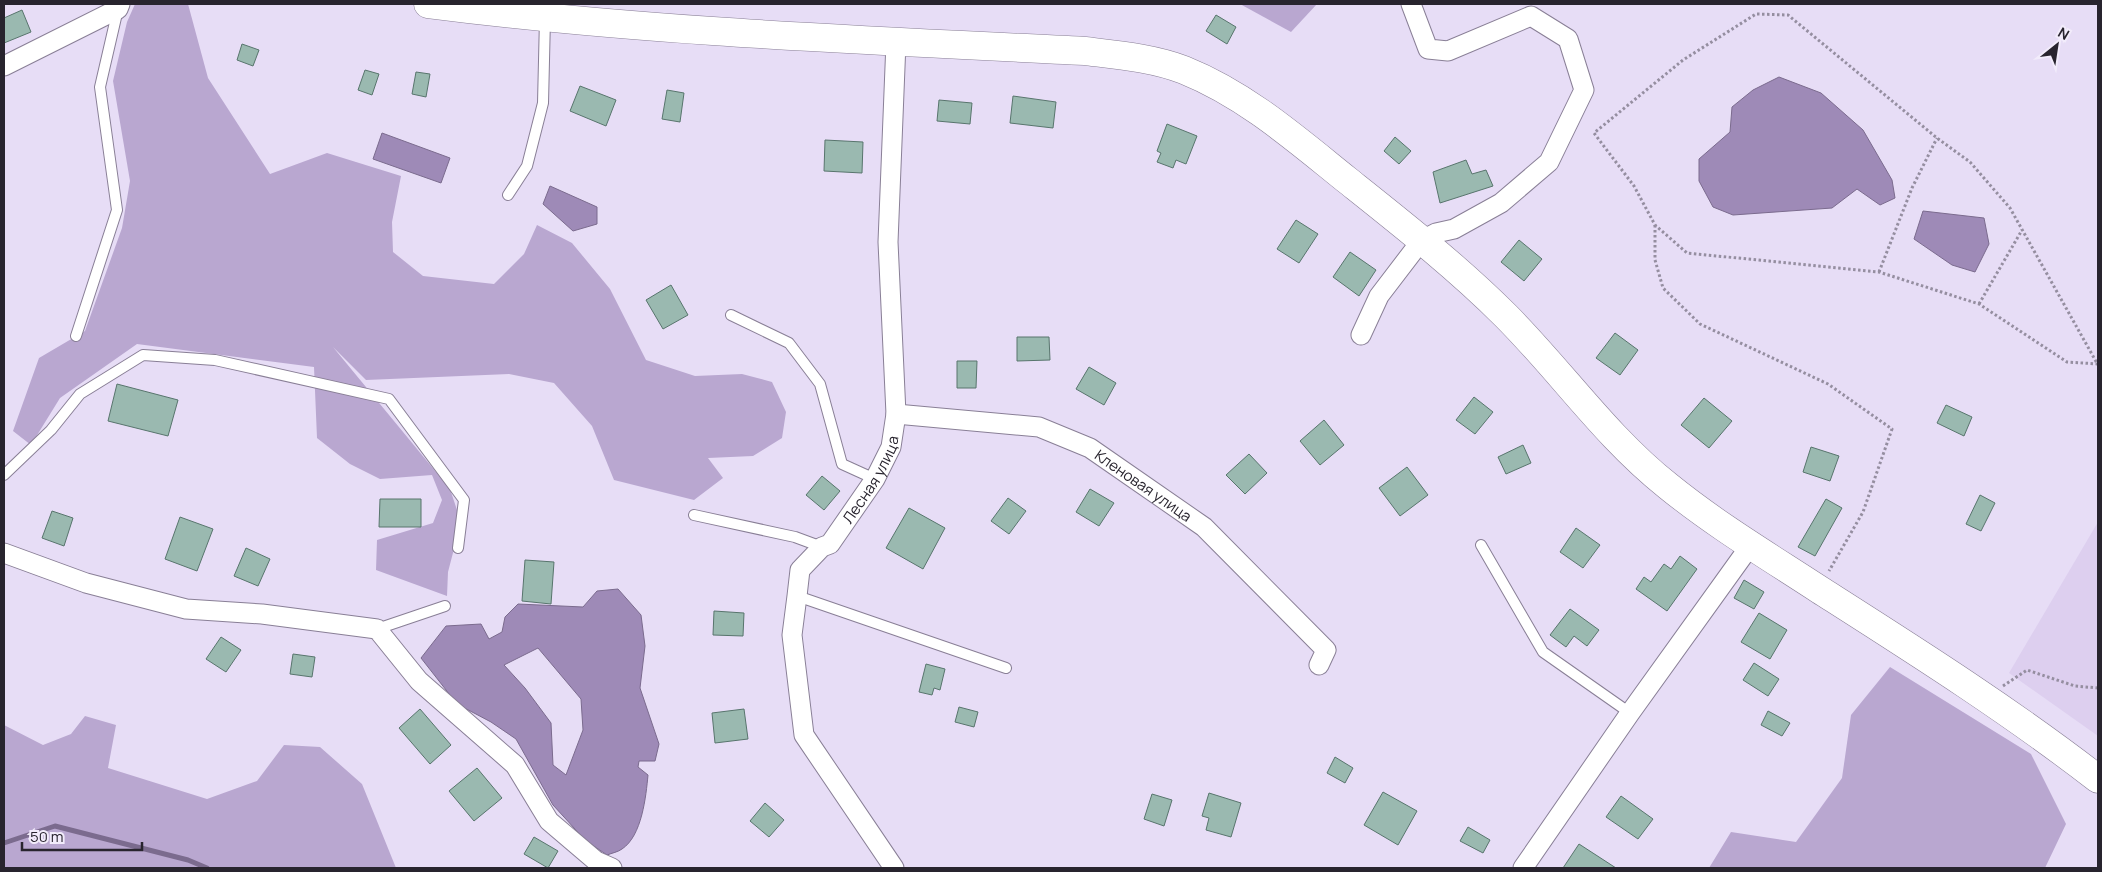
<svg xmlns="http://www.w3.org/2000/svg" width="2102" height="872" viewBox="0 0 2102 872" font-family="Manrope,sans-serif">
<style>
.built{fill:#ddcfef}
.green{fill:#b9a7d0}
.water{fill:#9e8ab7;stroke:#7b6b8e;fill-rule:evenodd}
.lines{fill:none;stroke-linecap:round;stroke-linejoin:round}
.stream{stroke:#7b6b8e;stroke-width:5}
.building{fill:#9ab9b0;stroke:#58756d}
.lane-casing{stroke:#897f96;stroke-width:12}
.street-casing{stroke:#897f96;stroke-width:21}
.secondary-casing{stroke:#897f96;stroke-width:29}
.path{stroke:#958ea0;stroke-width:3;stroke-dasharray:2.5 2.5;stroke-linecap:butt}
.lane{stroke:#fff;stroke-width:10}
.street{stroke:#fff;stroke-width:19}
.secondary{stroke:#fff;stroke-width:28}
.labels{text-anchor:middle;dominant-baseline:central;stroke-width:5;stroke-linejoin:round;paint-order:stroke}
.street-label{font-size:15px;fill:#28242e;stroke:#f2ecfb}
</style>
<rect width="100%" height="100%" fill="#e7ddf6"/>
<path class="built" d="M 2098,522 L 2098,736 L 2009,673 Z"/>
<g class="green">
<path d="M 135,4 L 188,4 L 208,78 L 270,174 L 327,153 L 401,176 L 392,222 L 393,252 L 423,276 L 494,284 L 524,254 L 537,225 L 572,243 L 610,289 L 646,360 L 695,376 L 742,374 L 772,382 L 786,412 L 782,438 L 753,456 L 708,458 L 723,478 L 694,500 L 614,480 L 592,426 L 554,383 L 509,374 L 366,380 L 333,347 L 450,489 L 461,522 L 448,572 L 447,596 L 376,570 L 377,540 L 433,523 L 442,500 L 432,475 L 380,479 L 350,464 L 317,438 L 314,367 L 137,344 L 60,398 L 31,445 L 13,431 L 39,358 L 85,331 L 122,228 L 130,181 L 113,81 L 127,22 Z"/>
<path d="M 1240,4 L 1317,4 L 1291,32 Z"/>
<path d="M 1890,667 L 2031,754 L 2066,824 L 2045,868 L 1709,868 L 1731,832 L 1796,842 L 1842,778 L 1851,715 Z"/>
<path d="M 85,716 L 116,725 L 108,768 L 207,799 L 257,781 L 284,745 L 320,747 L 362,784 L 396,868 L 4,868 L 4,725 L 43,745 L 71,734 Z"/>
</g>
<g class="water">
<path d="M 1779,77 L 1821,93 L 1863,130 L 1892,180 L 1895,198 L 1880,205 L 1857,189 L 1832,208 L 1733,215 L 1713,207 L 1699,181 L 1699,159 L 1730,132 L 1732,107 L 1753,90 Z"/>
<path d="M 382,133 L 450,158 L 441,183 L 373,159 Z"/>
<path d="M 550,186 L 597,207 L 597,224 L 573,231 L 543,204 Z"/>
<path d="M 1923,211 L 1984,218 L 1989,244 L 1975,272 L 1952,265 L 1914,239 Z"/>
<path d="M 618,589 L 641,615 L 645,646 L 640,688 L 659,744 L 655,761 L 639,761 L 638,767 L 648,775 C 646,796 642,836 622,849 C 618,852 612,853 607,855 L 585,840 L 553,805 L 516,739 L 491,722 L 457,704 L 421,658 L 446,626 L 481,624 L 489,639 L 502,632 L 505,617 L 518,604 L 583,607 L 597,591 ZM 538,648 L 581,699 L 583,730 L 566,775 L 553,765 L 551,723 L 525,688 L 504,665 Z"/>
</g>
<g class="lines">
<path class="stream" d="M 4,843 L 55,826 L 188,860 L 207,868"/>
</g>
<g class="building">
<path d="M 22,10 L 31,32 L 4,43 L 4,18 Z"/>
<path d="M 1216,15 L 1236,27 L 1227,44 L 1206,31 Z"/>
<path d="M 242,44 L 259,50 L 253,66 L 237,60 Z"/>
<path d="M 365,70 L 379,74 L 372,95 L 358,90 Z"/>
<path d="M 416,72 L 430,74 L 426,97 L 412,94 Z"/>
<path d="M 580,86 L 616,100 L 606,126 L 570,111 Z"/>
<path d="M 667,90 L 684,93 L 680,122 L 662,119 Z"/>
<path d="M 1013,96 L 1056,102 L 1053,128 L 1010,123 Z"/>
<path d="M 939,100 L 972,103 L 970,124 L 937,121 Z"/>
<path d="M 1167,124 L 1197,136 L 1186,164 L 1176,160 L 1173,168 L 1157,162 L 1161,153 L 1157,151 Z"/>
<path d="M 1395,137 L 1411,151 L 1399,164 L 1384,151 Z"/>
<path d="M 825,140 L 863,142 L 862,173 L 824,171 Z"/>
<path d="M 1466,160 L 1472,174 L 1486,170 L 1493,186 L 1440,203 L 1433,172 Z"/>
<path d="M 1296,220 L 1318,234 L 1299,263 L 1277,249 Z"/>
<path d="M 1519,240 L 1542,259 L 1524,281 L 1501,262 Z"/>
<path d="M 1350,252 L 1376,270 L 1359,296 L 1333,277 Z"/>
<path d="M 671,285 L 688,315 L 663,329 L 646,300 Z"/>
<path d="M 1615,333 L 1638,350 L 1620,375 L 1596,358 Z"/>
<path d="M 1017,337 L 1049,337 L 1050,360 L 1017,361 Z"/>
<path d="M 957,361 L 977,361 L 976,388 L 957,388 Z"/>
<path d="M 1089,367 L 1116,383 L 1104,405 L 1076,389 Z"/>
<path d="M 117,384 L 178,400 L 168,436 L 108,421 Z"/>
<path d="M 1474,397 L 1493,412 L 1475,434 L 1456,420 Z"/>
<path d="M 1704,398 L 1732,421 L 1709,448 L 1681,425 Z"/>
<path d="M 1946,405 L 1972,417 L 1964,436 L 1937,423 Z"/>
<path d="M 1324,420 L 1344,445 L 1320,465 L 1300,441 Z"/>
<path d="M 1523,445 L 1531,463 L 1506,474 L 1498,457 Z"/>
<path d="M 1811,447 L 1839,456 L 1830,481 L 1803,472 Z"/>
<path d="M 1249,454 L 1267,473 L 1245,494 L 1226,475 Z"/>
<path d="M 1407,467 L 1428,495 L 1400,516 L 1379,488 Z"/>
<path d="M 822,476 L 840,491 L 824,510 L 806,495 Z"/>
<path d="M 1090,489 L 1114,503 L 1099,526 L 1076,512 Z"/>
<path d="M 1980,495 L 1995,503 L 1981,531 L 1966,524 Z"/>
<path d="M 1008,498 L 1026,511 L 1009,534 L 991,521 Z"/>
<path d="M 380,499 L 421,499 L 421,527 L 379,527 Z"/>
<path d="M 1826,499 L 1842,508 L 1815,556 L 1798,547 Z"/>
<path d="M 909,508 L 945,528 L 923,569 L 886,548 Z"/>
<path d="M 52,511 L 73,518 L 64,546 L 42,538 Z"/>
<path d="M 180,517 L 213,529 L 197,571 L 165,559 Z"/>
<path d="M 1576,528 L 1600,545 L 1583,568 L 1560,552 Z"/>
<path d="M 246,548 L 270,559 L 258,586 L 234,576 Z"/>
<path d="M 1680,556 L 1697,569 L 1667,611 L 1636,589 L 1644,577 L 1651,582 L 1664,564 L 1671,569 Z"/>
<path d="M 525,560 L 554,562 L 551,604 L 522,601 Z"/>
<path d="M 1744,580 L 1764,592 L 1754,609 L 1734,598 Z"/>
<path d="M 1570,609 L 1599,630 L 1587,646 L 1574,636 L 1566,647 L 1550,635 Z"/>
<path d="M 714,611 L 744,613 L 743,636 L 713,635 Z"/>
<path d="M 1759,613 L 1787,630 L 1770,659 L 1741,642 Z"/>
<path d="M 221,637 L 241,650 L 226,672 L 206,659 Z"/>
<path d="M 293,654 L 315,657 L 312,677 L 290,674 Z"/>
<path d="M 1754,663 L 1779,679 L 1768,696 L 1743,680 Z"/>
<path d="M 926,664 L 945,669 L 940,690 L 934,688 L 932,695 L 919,692 Z"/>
<path d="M 959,707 L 978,712 L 974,727 L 955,722 Z"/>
<path d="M 420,709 L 451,745 L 430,764 L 399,728 Z"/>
<path d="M 744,709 L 748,739 L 715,743 L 712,713 Z"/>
<path d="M 1768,711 L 1790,723 L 1782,736 L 1761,725 Z"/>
<path d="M 1335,757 L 1353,768 L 1345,783 L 1327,773 Z"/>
<path d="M 477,768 L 502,798 L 474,821 L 449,791 Z"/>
<path d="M 1383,792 L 1417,811 L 1398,845 L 1364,825 Z"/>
<path d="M 1209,793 L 1241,803 L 1231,837 L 1206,830 L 1209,818 L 1202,816 Z"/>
<path d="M 1152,794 L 1172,800 L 1164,826 L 1144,819 Z"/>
<path d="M 1621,796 L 1653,819 L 1638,839 L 1606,817 Z"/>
<path d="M 765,803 L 784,820 L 769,837 L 750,821 Z"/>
<path d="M 1468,827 L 1490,840 L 1483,853 L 1460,841 Z"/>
<path d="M 534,837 L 558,851 L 548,868 L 524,854 Z"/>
<path d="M 1579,844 L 1616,868 L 1563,868 Z"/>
</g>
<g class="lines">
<defs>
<g id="lane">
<path d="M 508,195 L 527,166 L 543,103 L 545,18"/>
<path d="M 731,315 L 789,343 L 820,384 L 842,464 L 875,479"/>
<path d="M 76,336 L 117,210 L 100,87 L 118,9"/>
<path d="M 4,475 L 51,430 L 80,394 L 143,355 L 215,360 L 389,399 L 464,500 L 458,548"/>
<path d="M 694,515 L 795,537 L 822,547"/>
<path d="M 1481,545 L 1543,652 L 1630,713"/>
<path d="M 797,596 L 1006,668"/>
<path d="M 377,629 L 445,606"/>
</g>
<g id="street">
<path d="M 4,66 L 118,9 L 120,4"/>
<path d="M 1361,335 L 1379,296 L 1421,241 L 1436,233 L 1454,229 L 1501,203 L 1549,162 L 1584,90 L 1568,39 L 1531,16 L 1448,51 L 1428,49 L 1411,4"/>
<path id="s1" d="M 896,414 L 1039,427 L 1090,448 L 1204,527 L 1326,650 L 1319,665"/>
<path d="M 4,553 L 86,583 L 186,609 L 262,614 L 377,629 L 419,681 L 515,765 L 549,821 L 596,861 L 612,868"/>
<path id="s2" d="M 894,868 L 804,735 L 792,635 L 797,596 L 800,570 L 822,547 L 830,544 L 875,479 L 891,447 L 896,414 L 888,242 L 896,42"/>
<path d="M 1523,868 L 1630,713 L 1750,546"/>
</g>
<path id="secondary" d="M 428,4 C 646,32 866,40 1085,51 C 1118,55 1153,58 1184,70 C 1246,95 1296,139 1347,180 C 1401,223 1457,267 1506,316 C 1561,371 1606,437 1668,486 C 1716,525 1768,556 1820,590 C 1914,650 2009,710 2098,779"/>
</defs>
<use href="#lane" class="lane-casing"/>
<use href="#street" class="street-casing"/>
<use href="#secondary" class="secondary-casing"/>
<g class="path">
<path d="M 1655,225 L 1655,260 L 1663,288 L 1700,324 L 1828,384 L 1892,429 L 1863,512 L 1829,571"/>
<path d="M 1879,272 L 1912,188 L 1937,138"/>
<path d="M 1979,304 L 2022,230"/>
<path d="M 2098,364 L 2067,362 L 1979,304 L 1879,272 L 1687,253 L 1655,225 L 1634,186 L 1594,133 L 1683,60 L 1756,14 L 1788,15 L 1937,138 L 1970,162 L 2010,208 L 2098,365"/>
<path d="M 2003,686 L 2027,670 L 2075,686 L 2098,688"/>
</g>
<use href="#lane" class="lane"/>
<use href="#street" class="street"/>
<use href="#secondary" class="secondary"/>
</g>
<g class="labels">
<g class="street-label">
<text stroke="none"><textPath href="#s2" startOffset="444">Лесная улица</textPath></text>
<text stroke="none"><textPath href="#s1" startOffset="264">Кленовая улица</textPath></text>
</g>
</g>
<rect width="2102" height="872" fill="none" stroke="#28242e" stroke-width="10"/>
<g transform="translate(2057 45) rotate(30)" stroke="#f2ecfb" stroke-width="4" paint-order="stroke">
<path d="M0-4L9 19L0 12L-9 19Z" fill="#28242e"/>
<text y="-8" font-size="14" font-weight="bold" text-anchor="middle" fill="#28242e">N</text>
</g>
<path d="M22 842v8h120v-8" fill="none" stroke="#28242e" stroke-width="2.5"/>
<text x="30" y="842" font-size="15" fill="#28242e" stroke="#f2ecfb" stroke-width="4" paint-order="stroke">50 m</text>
</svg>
